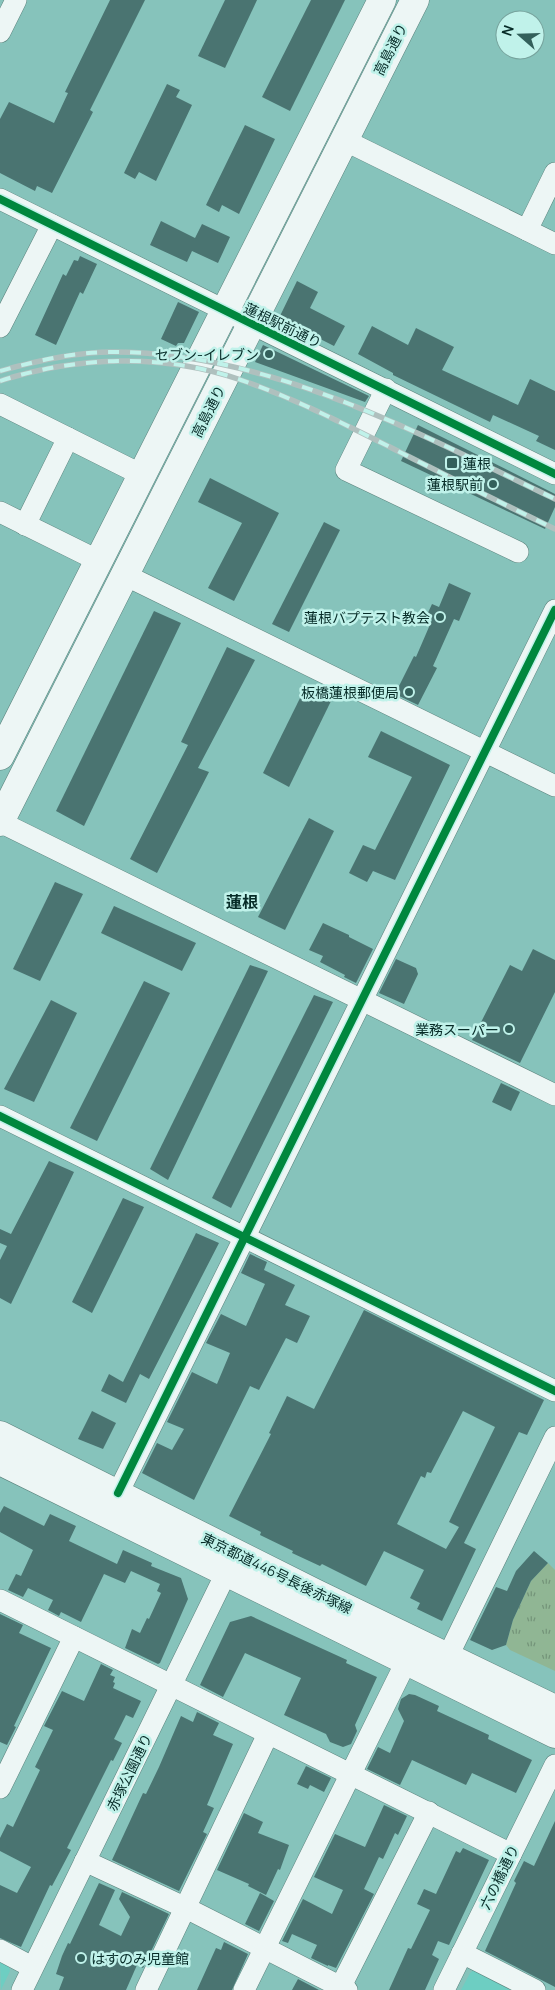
<svg xmlns="http://www.w3.org/2000/svg" width="555" height="1990" viewBox="0 0 555 1990" font-family="Manrope,'Noto Sans JP',sans-serif">
<style>
.built{fill:#6dcec2}
.grass{fill:url(#grass-tufts)}
.building{fill:#4a7471;fill-rule:evenodd}
.lines{fill:none;stroke-linecap:round;stroke-linejoin:round}
.minor-casing{stroke:#5a827c;stroke-width:22}
.major-casing{stroke:#5a827c;stroke-width:29}
.minor{stroke:#edf6f5;stroke-width:21}
.major{stroke:#edf6f5;stroke-width:28}
.rail-casing{stroke:#afc0be;stroke-width:5.5}
.rail{stroke:#c0f2ea;stroke-width:4;stroke-dasharray:11;stroke-linecap:butt}
.cycleway-casing{stroke:#c0f2ea;stroke-width:11}
.cycleway{stroke:#00873e;stroke-width:8}
.poi-dot{fill:#33605b;stroke:#c0f2ea;stroke-width:2}
.labels{text-anchor:middle;dominant-baseline:central;stroke-width:5;stroke-linejoin:round;paint-order:stroke}
.street-label{font-size:14px;fill:#062b27;stroke:#c0f2ea}
.poi-label{font-size:14px;fill:#062b27;stroke:#c0f2ea;text-anchor:end}
.quarter-label{font-size:16px;font-weight:bold;fill:#062b27;stroke:#c0f2ea}
</style>
<defs>
<pattern id="grass-tufts" width="24" height="20" patternUnits="userSpaceOnUse" patternTransform="scale(1.25)"><rect width="24" height="20" fill="#90b694"/><path d="M3 7l-1-3M5 7V3M7 7l1-3M15 17l-1-3M17 17v-4M19 17l1-3" fill="none" stroke="#749479"/></pattern>
</defs>
<rect width="100%" height="100%" fill="#86c3bb"/>
<g class="built">
<path d="M 0,1960 L 8,1964 L 10,1971 L 1,1990 Z"/>
<path d="M 474,1970 L 514,1990 L 461,1990 L 470,1973 Z"/>
</g>
<path class="grass" d="M 548,1563 L 555,1570 L 555,1671 L 510,1650 L 506,1645 L 513,1620 L 531,1581 Z"/>
<g class="building">
<path d="M 110,0 L 145,0 L 90,110 L 93,112 L 52,193 L 37,186 L 35,191 L 0,173 L 0,119 L 9,102 L 54,123 L 68,93 L 65,92 Z"/>
<path d="M 225,0 L 257,0 L 225,68 L 198,56 Z"/>
<path d="M 311,0 L 345,0 L 290,111 L 262,97 Z"/>
<path d="M 167,84 L 180,90 L 176,97 L 192,105 L 156,181 L 139,172 L 135,179 L 124,173 Z"/>
<path d="M 245,125 L 275,139 L 239,214 L 222,205 L 219,212 L 206,205 Z"/>
<path d="M 161,221 L 195,238 L 202,224 L 230,237 L 218,263 L 192,251 L 187,262 L 150,245 Z"/>
<path d="M 80,256 L 97,264 L 83,294 L 80,292 L 56,345 L 35,335 L 63,274 L 66,276 L 74,260 L 78,261 Z"/>
<path d="M 297,281 L 318,292 L 310,308 L 345,326 L 334,346 L 279,318 Z"/>
<path d="M 178,302 L 199,312 L 184,343 L 178,343 L 176,346 L 161,339 Z"/>
<path d="M 372,326 L 408,345 L 416,328 L 454,347 L 442,370 L 518,405 L 530,379 L 555,391 L 555,450 L 536,441 L 539,436 L 493,415 L 490,422 L 393,375 L 393,373 L 358,354 Z"/>
<path d="M 263,345 L 369,396 L 365,402 L 255,362 Z"/>
<path d="M 418,425 L 555,494 L 555,507 L 545,529 L 401,461 Z"/>
<path d="M 210,478 L 279,513 L 234,601 L 208,588 L 242,523 L 198,502 Z"/>
<path d="M 324,522 L 340,530 L 289,632 L 272,624 Z"/>
<path d="M 449,583 L 471,593 L 459,621 L 454,619 L 433,666 L 437,668 L 418,705 L 395,694 L 414,656 L 416,657 L 432,620 L 426,617 L 432,604 L 439,607 Z"/>
<path d="M 154,611 L 181,623 L 84,826 L 56,811 Z"/>
<path d="M 227,647 L 255,660 L 198,768 L 209,772 L 157,873 L 130,859 L 188,745 L 181,742 Z"/>
<path d="M 305,688 L 332,699 L 289,787 L 263,773 Z"/>
<path d="M 381,731 L 450,765 L 395,880 L 373,871 L 367,882 L 349,873 L 363,845 L 375,850 L 412,777 L 368,757 Z"/>
<path d="M 309,818 L 334,831 L 285,930 L 258,917 Z"/>
<path d="M 55,882 L 83,894 L 40,981 L 13,969 Z"/>
<path d="M 114,906 L 196,943 L 182,971 L 101,933 Z"/>
<path d="M 323,923 L 349,935 L 349,937 L 373,949 L 356,983 L 344,977 L 345,975 L 320,962 L 323,956 L 309,950 Z"/>
<path d="M 533,949 L 555,960 L 555,992 L 520,1063 L 472,1040 L 510,965 L 522,971 Z"/>
<path d="M 396,959 L 416,968 L 418,974 L 404,1004 L 379,993 Z"/>
<path d="M 250,965 L 268,971 L 168,1180 L 150,1169 Z"/>
<path d="M 144,981 L 170,993 L 97,1141 L 70,1128 Z"/>
<path d="M 314,995 L 333,1002 L 231,1208 L 212,1198 Z"/>
<path d="M 51,1000 L 77,1013 L 34,1102 L 4,1089 Z"/>
<path d="M 501,1083 L 520,1092 L 511,1111 L 492,1102 Z"/>
<path d="M 49,1161 L 74,1172 L 11,1304 L 0,1298 L 0,1260 L 7,1246 L 0,1243 L 0,1229 L 11,1234 Z"/>
<path d="M 123,1198 L 144,1207 L 92,1313 L 72,1302 Z"/>
<path d="M 196,1233 L 219,1243 L 149,1379 L 140,1374 L 126,1403 L 101,1391 L 109,1374 L 123,1382 Z"/>
<path d="M 250,1254 L 267,1262 L 264,1270 L 295,1285 L 285,1305 L 310,1316 L 297,1343 L 286,1338 L 259,1390 L 250,1386 L 194,1500 L 142,1473 L 157,1443 L 172,1450 L 184,1429 L 167,1422 L 192,1372 L 217,1384 L 230,1353 L 206,1343 L 221,1314 L 246,1326 L 265,1284 L 241,1273 Z"/>
<path d="M 364,1310 L 544,1400 L 527,1435 L 519,1432 L 464,1543 L 476,1549 L 442,1621 L 417,1609 L 420,1603 L 410,1598 L 424,1570 L 384,1551 L 366,1586 L 322,1564 L 320,1566 L 292,1553 L 293,1551 L 260,1535 L 261,1532 L 229,1516 L 271,1434 L 269,1433 L 287,1396 L 314,1409 ZM 463,1411 L 495,1427 L 449,1522 L 459,1527 L 446,1549 L 397,1524 L 421,1476 L 425,1478 L 427,1472 L 431,1473 Z"/>
<path d="M 92,1411 L 116,1423 L 103,1449 L 78,1439 Z"/>
<path d="M 4,1506 L 44,1526 L 50,1514 L 76,1526 L 69,1541 L 117,1564 L 123,1550 L 152,1563 L 151,1566 L 181,1578 L 188,1599 L 160,1663 L 158,1664 L 125,1648 L 132,1629 L 140,1633 L 147,1618 L 149,1619 L 161,1593 L 157,1591 L 160,1584 L 131,1571 L 125,1583 L 104,1574 L 81,1622 L 61,1612 L 59,1616 L 48,1610 L 53,1600 L 28,1588 L 23,1597 L 8,1590 L 16,1574 L 21,1576 L 33,1550 L 0,1532 L 0,1513 Z"/>
<path d="M 534,1551 L 548,1563 L 531,1581 L 513,1620 L 506,1645 L 492,1650 L 470,1640 L 496,1587 L 507,1591 L 516,1571 Z"/>
<path d="M 0,1614 L 23,1625 L 19,1633 L 51,1648 L 14,1726 L 16,1727 L 7,1745 L 0,1742 Z"/>
<path d="M 251,1616 L 347,1660 L 346,1663 L 377,1677 L 355,1725 L 357,1731 L 351,1744 L 343,1747 L 330,1742 L 326,1734 L 284,1715 L 301,1678 L 245,1653 L 223,1697 L 200,1685 L 230,1622 Z"/>
<path d="M 101,1664 L 113,1670 L 110,1675 L 115,1677 L 113,1682 L 115,1683 L 113,1688 L 141,1701 L 133,1718 L 126,1715 L 114,1739 L 122,1743 L 113,1761 L 111,1760 L 67,1848 L 71,1850 L 52,1886 L 50,1885 L 21,1947 L 0,1938 L 0,1885 L 17,1893 L 31,1867 L 0,1851 L 0,1838 L 7,1824 L 13,1827 L 40,1770 L 35,1767 L 53,1730 L 44,1726 L 62,1691 L 84,1701 Z"/>
<path d="M 409,1694 L 415,1695 L 439,1706 L 437,1711 L 489,1735 L 488,1739 L 532,1760 L 516,1793 L 472,1773 L 466,1785 L 412,1760 L 400,1785 L 367,1769 L 378,1747 L 390,1753 L 404,1721 L 398,1709 L 401,1699 Z"/>
<path d="M 197,1712 L 219,1723 L 213,1735 L 233,1744 L 207,1805 L 214,1808 L 203,1832 L 207,1834 L 179,1891 L 112,1860 L 143,1793 L 146,1794 L 159,1767 L 181,1716 L 193,1722 Z"/>
<path d="M 306,1766 L 331,1778 L 324,1792 L 310,1785 L 308,1789 L 297,1784 Z"/>
<path d="M 384,1805 L 407,1816 L 398,1835 L 395,1833 L 383,1859 L 379,1857 L 364,1889 L 374,1894 L 336,1968 L 328,1965 L 328,1966 L 311,1958 L 317,1945 L 292,1934 L 288,1943 L 282,1941 L 303,1899 L 332,1914 L 343,1890 L 314,1877 L 335,1834 L 365,1847 Z"/>
<path d="M 244,1813 L 263,1822 L 258,1833 L 289,1845 L 280,1870 L 278,1869 L 266,1895 L 248,1886 L 249,1884 L 217,1870 Z"/>
<path d="M 555,1821 L 555,1987 L 485,1951 L 516,1883 L 514,1881 L 524,1861 L 534,1866 Z"/>
<path d="M 463,1848 L 489,1860 L 449,1945 L 438,1941 L 432,1955 L 439,1959 L 425,1990 L 389,1990 L 408,1948 L 411,1949 L 430,1910 L 417,1904 L 424,1889 L 436,1894 L 456,1851 L 460,1853 Z"/>
<path d="M 99,1883 L 115,1890 L 99,1925 L 121,1936 L 130,1917 L 119,1899 L 122,1892 L 169,1914 L 143,1968 L 137,1965 L 126,1990 L 59,1990 L 64,1977 L 56,1974 L 62,1956 L 68,1943 L 70,1944 Z"/>
<path d="M 260,1893 L 274,1901 L 259,1931 L 245,1924 Z"/>
<path d="M 224,1942 L 248,1954 L 232,1990 L 197,1990 L 216,1948 L 221,1950 Z"/>
<path d="M 298,1979 L 319,1990 L 292,1990 Z"/>
</g>
<g class="lines">
<defs>
<g id="minor">
<path d="M 0,32 L 16,0"/>
<path d="M 344,140 L 555,244"/>
<path d="M 0,199 L 555,474"/>
<path d="M 527,230 L 555,173"/>
<path d="M 0,327 L 52,225"/>
<path d="M 386,389 L 346,470 L 518,552"/>
<path d="M 0,404 L 142,475"/>
<path d="M 0,512 L 99,561"/>
<path d="M 25,525 L 68,438"/>
<path d="M 125,575 L 555,786"/>
<path d="M 0,822 L 555,1095"/>
<path d="M 0,1116 L 555,1391"/>
<path d="M 118,1493 L 555,610"/>
<path d="M 0,1600 L 511,1854"/>
<path d="M 447,1658 L 555,1437"/>
<path d="M 0,1788 L 74,1637"/>
<path d="M 85,1861 L 186,1908 L 347,1990"/>
<path d="M 0,1950 L 32,1967"/>
<path d="M 462,1953 L 535,1990"/>
<path d="M 22,1990 L 233,1559"/>
<path d="M 146,1990 L 268,1734"/>
<path d="M 244,1990 L 406,1662"/>
<path d="M 339,1990 L 429,1812"/>
<path d="M 444,1990 L 555,1765"/>
</g>
<g id="major">
<path d="M 0,756 L 382,0"/>
<path d="M 0,822 L 415,0"/>
<path d="M 0,1435 L 315,1593 L 555,1709"/>
<path d="M 0,1461 L 555,1734"/>
</g>
</defs>
<use href="#minor" class="minor-casing"/>
<use href="#major" class="major-casing"/>
<use href="#minor" class="minor"/>
<use href="#major" class="major"/>
<defs>
<g id="rail">
<path d="M 0,371 C 36,361 74,352 111,352 C 267,351 418,433 555,499"/>
<path d="M 0,381 C 77,356 164,353 241,380 C 288,396 332,418 376,440 C 435,470 495,500 555,529"/>
</g>
</defs>
<use href="#rail" class="rail-casing"/>
<use href="#rail" class="rail"/>
<defs>
<g id="cycleway">
<path d="M 0,199 L 555,474"/>
<path d="M 0,1116 L 555,1391"/>
<path d="M 118,1493 L 555,610"/>
</g>
</defs>
<use href="#cycleway" class="cycleway-casing"/>
<use href="#cycleway" class="cycleway"/>
</g>
<g class="poi-dot">
<circle cx="269" cy="354" r="5"/>
<rect x="446" y="457" width="12" height="12" rx="2.5"/>
<circle cx="493" cy="484" r="5"/>
<circle cx="440" cy="617" r="5"/>
<circle cx="409" cy="692" r="5"/>
<circle cx="509" cy="1029" r="5"/>
<circle cx="81" cy="1958" r="5"/>
</g>
<g class="labels">
<g class="street-label">
<text transform="translate(390 49) rotate(-63)">高島通り</text>
<text transform="translate(283 325) rotate(26)">蓮根駅前通り</text>
<text transform="translate(208 411) rotate(-63)">高島通り</text>
<text transform="translate(277 1573) rotate(26)">東京都道446号長後赤塚線</text>
<text transform="translate(129 1772) rotate(-64)">赤塚公園通り</text>
<text transform="translate(499 1877) rotate(-64)">六の橋通り</text>
</g>
<g class="poi-label">
<text x="259" y="354">セブン-イレブン</text>
<text x="463" y="463" text-anchor="start">蓮根</text>
<text x="483" y="484">蓮根駅前</text>
<text x="430" y="617">蓮根バプテスト教会</text>
<text x="399" y="692">板橋蓮根郵便局</text>
<text x="499" y="1029">業務スーパー</text>
<text x="91" y="1958" text-anchor="start">はすのみ児童館</text>
</g>
<g class="quarter-label">
<text x="242" y="902">蓮根</text>
</g>
</g>
<g transform="translate(520 35) rotate(290)"><circle r="24" fill="#c0f2ea" stroke="#76a29c"/>
<path d="M0-4L9 19L0 12L-9 19Z" fill="#33605b"/>
<text y="-8" font-size="14" font-weight="bold" text-anchor="middle" fill="#062b27">N</text>
</g>
</svg>
